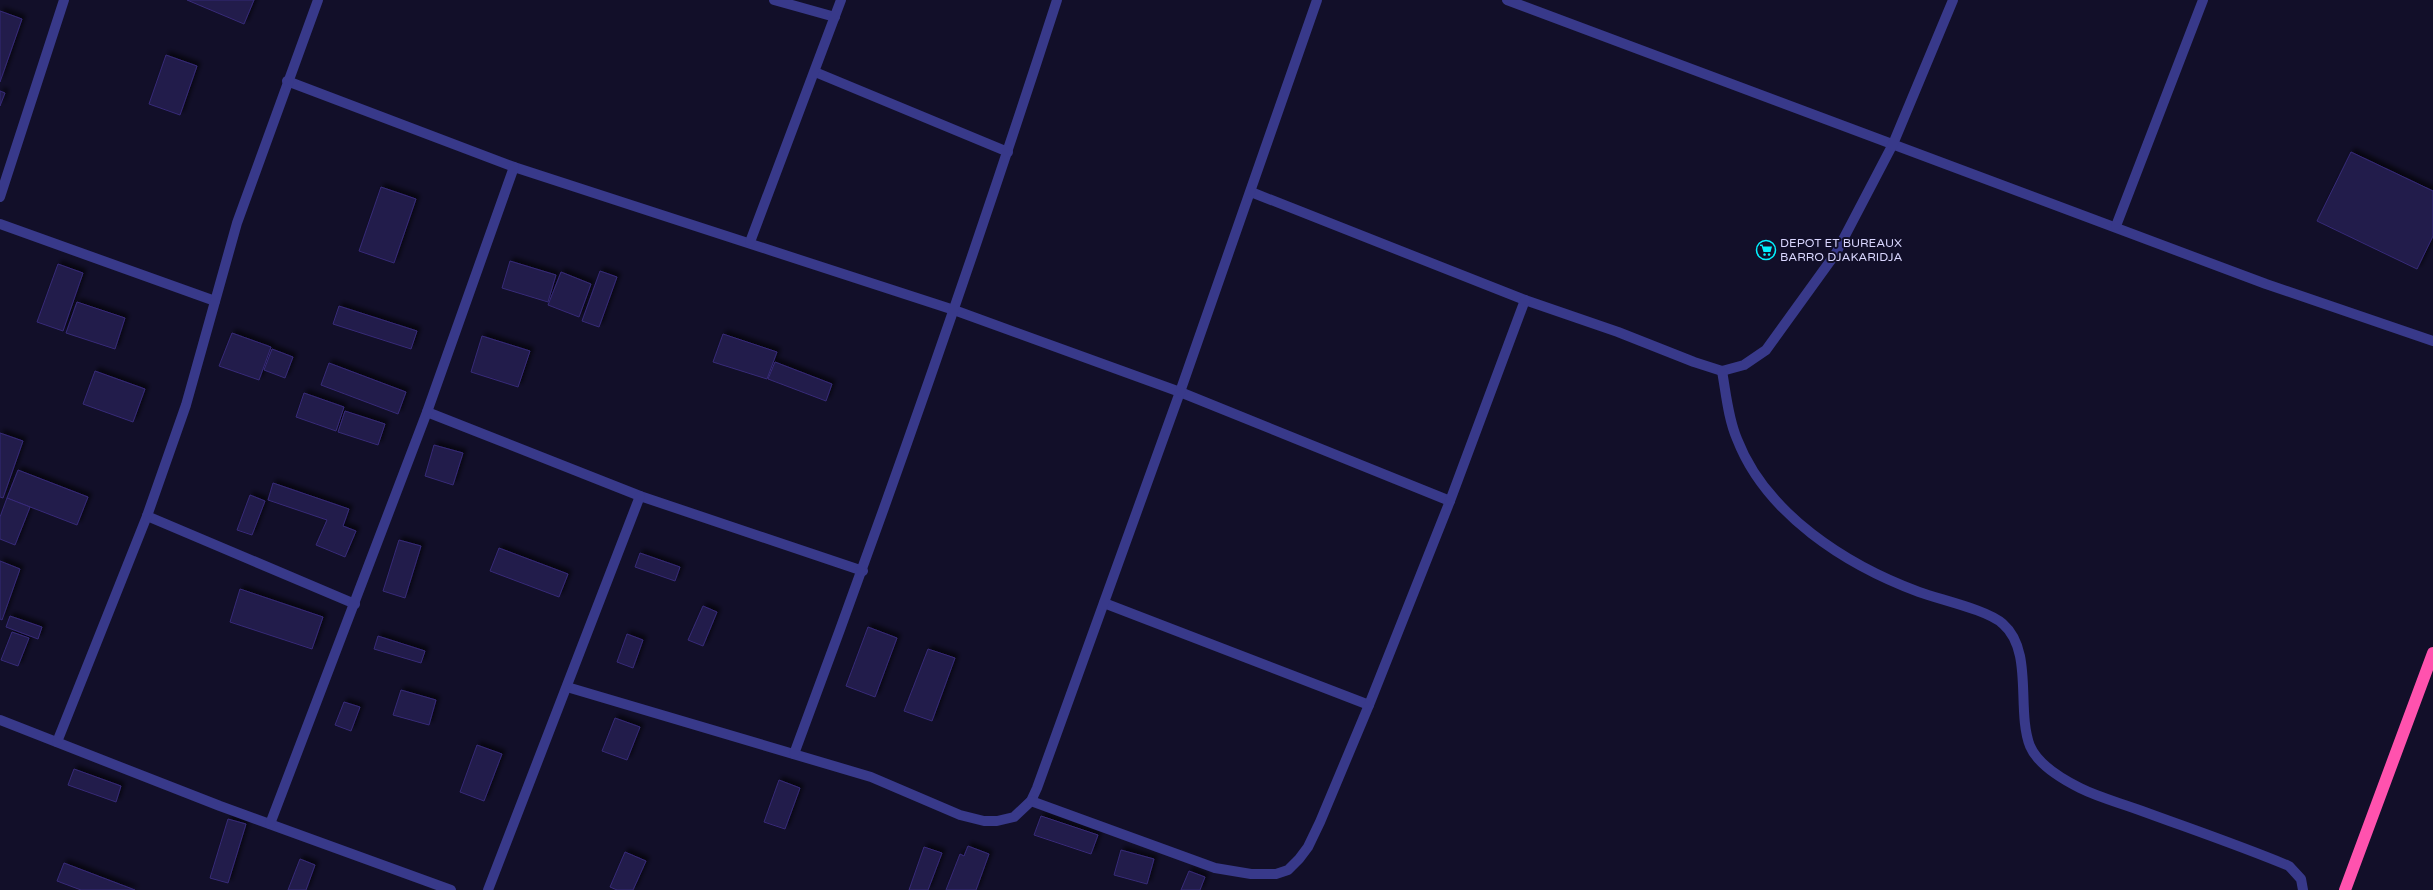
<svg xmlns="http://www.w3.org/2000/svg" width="2433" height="890" viewBox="0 0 2433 890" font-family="'Varela Round',sans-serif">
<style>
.building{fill:#221a4b;stroke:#372b78;filter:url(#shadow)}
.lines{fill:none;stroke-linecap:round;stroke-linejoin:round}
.street{stroke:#38398a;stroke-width:10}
.highway{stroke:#ff52ae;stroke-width:12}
.labels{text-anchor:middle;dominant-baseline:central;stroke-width:4;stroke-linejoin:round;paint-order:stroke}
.poi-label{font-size:12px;fill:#dad7ff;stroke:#120f29;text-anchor:start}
</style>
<defs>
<filter id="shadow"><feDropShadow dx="3.5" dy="-3.5" stdDeviation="2" flood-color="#0009"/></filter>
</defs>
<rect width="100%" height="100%" fill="#120f29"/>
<g class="building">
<path d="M 187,0 L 254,0 L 244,24 Z"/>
<path d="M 0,11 L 22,19 L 0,82 Z"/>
<path d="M 166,55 L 197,66 L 180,115 L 149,104 Z"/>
<path d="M 0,91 L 5,93 L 0,106 Z"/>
<path d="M 2351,152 L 2433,191 L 2433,236 L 2417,269 L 2317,221 Z"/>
<path d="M 381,187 L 416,199 L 394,263 L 359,251 Z"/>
<path d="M 510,261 L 556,275 L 548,302 L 502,288 Z"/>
<path d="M 58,264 L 83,273 L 63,331 L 37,322 Z"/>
<path d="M 600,271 L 617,277 L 599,327 L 582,321 Z"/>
<path d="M 561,272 L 591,284 L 579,317 L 548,305 Z"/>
<path d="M 77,302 L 125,318 L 115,349 L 66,333 Z"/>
<path d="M 339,306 L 417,331 L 411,349 L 333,324 Z"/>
<path d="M 232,333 L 271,347 L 259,380 L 219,366 Z"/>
<path d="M 723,334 L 777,352 L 767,379 L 713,362 Z"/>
<path d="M 482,336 L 530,351 L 518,387 L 471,372 Z"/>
<path d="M 272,349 L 293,357 L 285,378 L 264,370 Z"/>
<path d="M 775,362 L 832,384 L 826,401 L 768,379 Z"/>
<path d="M 329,363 L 406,392 L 398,414 L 321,385 Z"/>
<path d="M 95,371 L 145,389 L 133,422 L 83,404 Z"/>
<path d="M 304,393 L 344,407 L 336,431 L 296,417 Z"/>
<path d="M 345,411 L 385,424 L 378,445 L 338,432 Z"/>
<path d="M 0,433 L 23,441 L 3,498 L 0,497 Z"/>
<path d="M 434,445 L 463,453 L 453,485 L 425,476 Z"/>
<path d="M 18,470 L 88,497 L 77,525 L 7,498 Z"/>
<path d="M 273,483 L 349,509 L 343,526 L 356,531 L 345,557 L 316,545 L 327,520 L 268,500 Z"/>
<path d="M 250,495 L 265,501 L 252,535 L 237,530 Z"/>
<path d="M 7,498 L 30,507 L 15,545 L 0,539 L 0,517 Z"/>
<path d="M 399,540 L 421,546 L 405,598 L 383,591 Z"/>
<path d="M 499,548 L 568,574 L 559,597 L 490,571 Z"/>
<path d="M 640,553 L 680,567 L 675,581 L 635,567 Z"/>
<path d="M 0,561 L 20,569 L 2,620 L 0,619 Z"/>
<path d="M 240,589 L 323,617 L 312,649 L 230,622 Z"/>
<path d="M 703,606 L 717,612 L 703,646 L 688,640 Z"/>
<path d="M 10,616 L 42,627 L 38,639 L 6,627 Z"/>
<path d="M 868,627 L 897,638 L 875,697 L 846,686 Z"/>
<path d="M 12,632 L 29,638 L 18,666 L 1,660 Z"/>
<path d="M 627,634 L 643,640 L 633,668 L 617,662 Z"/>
<path d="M 378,636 L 425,651 L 421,663 L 374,649 Z"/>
<path d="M 928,649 L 955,658 L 932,721 L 904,711 Z"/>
<path d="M 401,690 L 436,700 L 429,725 L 393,715 Z"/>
<path d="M 344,702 L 360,707 L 351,731 L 335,725 Z"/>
<path d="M 615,718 L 640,727 L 627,760 L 602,751 Z"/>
<path d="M 477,745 L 502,754 L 484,801 L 460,792 Z"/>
<path d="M 74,769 L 121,786 L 116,802 L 68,785 Z"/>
<path d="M 779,780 L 800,788 L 785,829 L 764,822 Z"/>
<path d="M 1041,816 L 1098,835 L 1091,854 L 1034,835 Z"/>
<path d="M 228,819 L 246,824 L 228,883 L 210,878 Z"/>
<path d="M 968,846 L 989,854 L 976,890 L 946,890 L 960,854 L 964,856 Z"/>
<path d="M 924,847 L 942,853 L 928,890 L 909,890 Z"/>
<path d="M 1121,850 L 1154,859 L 1147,884 L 1114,875 Z"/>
<path d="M 625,852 L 646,861 L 633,890 L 617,890 L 610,887 Z"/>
<path d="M 300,859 L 315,865 L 306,890 L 288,890 Z"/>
<path d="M 64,863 L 135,890 L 81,890 L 57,881 Z"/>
<path d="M 1189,871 L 1205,877 L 1200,890 L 1181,890 Z"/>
</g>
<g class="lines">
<g class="street">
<path d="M 774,0 L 835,17"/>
<path d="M 1507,0 L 2266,284 L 2433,341"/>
<path d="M 815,72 L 1008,152"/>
<path d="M 287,81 L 514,167 L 954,310 L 1180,392 L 1450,501"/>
<path d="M 1251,192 L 1525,300 L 1618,332 L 1694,362 L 1722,371 L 1744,365 L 1766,350 L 1836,253 L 1893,144 L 1953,0"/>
<path d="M 0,197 L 64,0"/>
<path d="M 0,224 L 215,301"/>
<path d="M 2116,226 L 2203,0"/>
<path d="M 750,242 L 841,0"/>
<path d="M 1722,371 C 1726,393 1728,418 1737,439 C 1766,514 1846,565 1919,592 C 1941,600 1988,610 2003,624 C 2034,651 2016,710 2030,746 C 2038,765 2062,779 2080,788 C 2100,798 2121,803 2142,811 C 2191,829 2241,846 2289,866 L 2301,879 L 2303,890"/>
<path d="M 427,412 L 640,496 L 863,571"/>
<path d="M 147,516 L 355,604"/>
<path d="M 1104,603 L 1369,705"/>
<path d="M 567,687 L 871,777 L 960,815 L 984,821 L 997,821 L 1014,817 L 1031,801 L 1037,788 L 1180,392 L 1317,0"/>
<path d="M 0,720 L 220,806 L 451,890"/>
<path d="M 57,742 L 147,516 L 186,405 L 237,223 L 318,0"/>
<path d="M 794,754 C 887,505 975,254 1057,0"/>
<path d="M 1031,801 L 1215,868 L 1251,874 L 1276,874 L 1288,870 L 1299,859 L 1308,847 L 1320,822 L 1369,705 L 1450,501 L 1525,300"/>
<path d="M 270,824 L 427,412 L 514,167"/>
<path d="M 488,890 L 640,496"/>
</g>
<path class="highway" d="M 2345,890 L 2433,653"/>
</g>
<defs>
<symbol id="supermarket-ring" viewBox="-11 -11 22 22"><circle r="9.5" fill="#120f29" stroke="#03f3ff" stroke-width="1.5"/><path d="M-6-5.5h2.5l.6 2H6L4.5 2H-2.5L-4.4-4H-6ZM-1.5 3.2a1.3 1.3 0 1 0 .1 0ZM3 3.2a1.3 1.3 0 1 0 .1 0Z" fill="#03f3ff"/></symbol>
</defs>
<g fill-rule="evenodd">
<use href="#supermarket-ring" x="1755" y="239" width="22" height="22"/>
</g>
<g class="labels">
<g class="poi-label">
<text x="1780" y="243">DEPOT ET BUREAUX<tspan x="1780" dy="14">BARRO DJAKARIDJA</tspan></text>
</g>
</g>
</svg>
